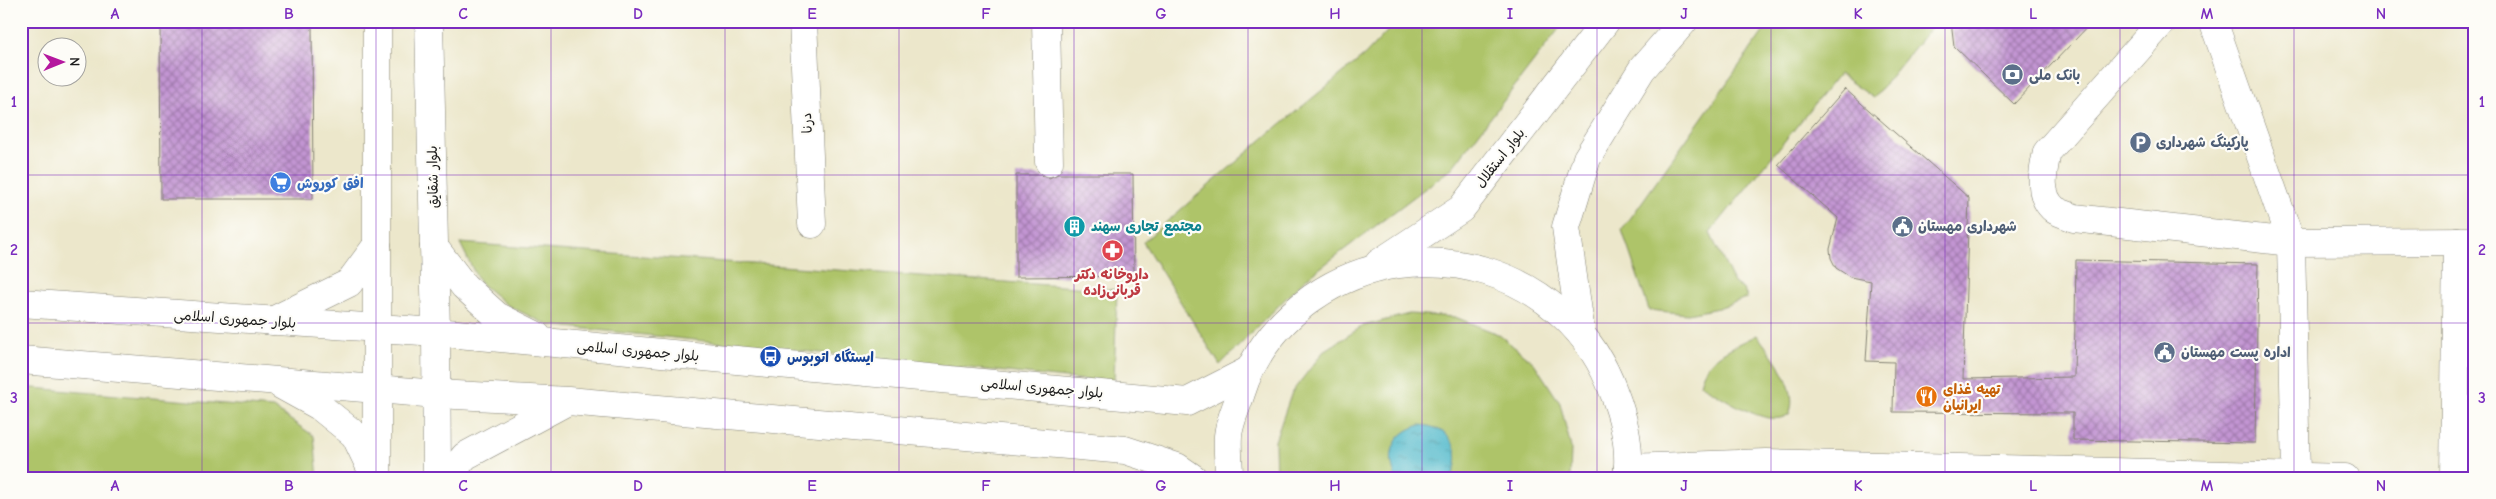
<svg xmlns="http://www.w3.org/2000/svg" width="2496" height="499" viewBox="0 0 2496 499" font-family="'Comic Neue','Playpen Sans Arabic',sans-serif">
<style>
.green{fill:#aec469;stroke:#657042}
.water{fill:url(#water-ripples);stroke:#346a73}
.building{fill:url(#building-cross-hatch)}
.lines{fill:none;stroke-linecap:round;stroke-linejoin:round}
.street-casing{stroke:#848274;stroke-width:29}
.secondary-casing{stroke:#848274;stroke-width:29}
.street{stroke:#fff;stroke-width:28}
.secondary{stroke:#fff;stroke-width:28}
.grid{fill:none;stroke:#7b2cbf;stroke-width:1;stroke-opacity:0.55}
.labels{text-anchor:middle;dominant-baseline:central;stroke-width:4.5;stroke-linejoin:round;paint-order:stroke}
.service-label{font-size:14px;font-weight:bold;fill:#4e5e75;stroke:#fdfcf7;text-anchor:start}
.street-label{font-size:14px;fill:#1c1c1c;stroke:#fdfcf7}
.shop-label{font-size:14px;font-weight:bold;fill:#366cbe;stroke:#fdfcf7;text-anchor:start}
.culture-label{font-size:14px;font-weight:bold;fill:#0d838f;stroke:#fdfcf7;text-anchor:start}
.health-label{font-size:14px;font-weight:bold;fill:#be3a42;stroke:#fdfcf7}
.transit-label{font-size:14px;font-weight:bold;fill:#164399;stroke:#fdfcf7;text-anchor:start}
.food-label{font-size:14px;font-weight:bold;fill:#c56008;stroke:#fdfcf7;text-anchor:start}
.neatline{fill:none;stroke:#7b2cbf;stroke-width:2}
.grid-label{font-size:16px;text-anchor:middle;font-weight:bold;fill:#7b2cbf}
</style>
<defs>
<pattern id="water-ripples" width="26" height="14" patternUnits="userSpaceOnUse" patternTransform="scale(1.25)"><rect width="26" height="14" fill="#4db8ca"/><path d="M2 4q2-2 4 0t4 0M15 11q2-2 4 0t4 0" fill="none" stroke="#3f95a3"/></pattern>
<pattern id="building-cross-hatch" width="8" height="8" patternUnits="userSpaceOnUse" patternTransform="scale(1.25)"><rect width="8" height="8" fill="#c395d3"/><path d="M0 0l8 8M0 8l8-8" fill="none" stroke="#9e79aa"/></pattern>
</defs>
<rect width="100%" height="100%" fill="#fdfcf7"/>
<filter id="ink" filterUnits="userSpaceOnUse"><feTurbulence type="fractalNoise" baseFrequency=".02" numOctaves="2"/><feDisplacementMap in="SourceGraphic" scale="10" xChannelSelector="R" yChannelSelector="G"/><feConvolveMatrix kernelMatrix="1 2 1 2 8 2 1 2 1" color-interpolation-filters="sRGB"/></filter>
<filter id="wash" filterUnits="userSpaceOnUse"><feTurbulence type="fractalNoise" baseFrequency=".0096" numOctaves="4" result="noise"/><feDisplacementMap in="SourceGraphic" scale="20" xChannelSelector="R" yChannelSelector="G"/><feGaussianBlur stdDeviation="1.12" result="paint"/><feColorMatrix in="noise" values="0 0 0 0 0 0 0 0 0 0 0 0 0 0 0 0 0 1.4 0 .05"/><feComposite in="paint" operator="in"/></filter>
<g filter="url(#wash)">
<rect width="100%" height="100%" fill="#ece7cb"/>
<g class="green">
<path d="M 1397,21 L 1565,21 L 1452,168 L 1303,281 L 1220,365 L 1143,242 L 1271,132 L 1365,55 Z"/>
<path d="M 1771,21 L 1927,21 L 1932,26 L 1874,98 L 1839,74 L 1710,233 L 1734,283 L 1744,290 L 1747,298 L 1718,308 L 1688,314 L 1649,310 L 1622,230 Z"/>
<path d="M 460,243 L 1117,290 L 1114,383 L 548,325 L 507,305 L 479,282 Z"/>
<path d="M 1409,314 L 1455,317 L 1498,334 L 1534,363 L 1560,403 L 1571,448 L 1570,478 L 1276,478 L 1275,441 L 1292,392 L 1324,351 L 1363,326 Z"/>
<path d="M 1757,335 C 1771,354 1801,389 1789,414 C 1769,431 1720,395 1700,384 C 1706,355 1733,348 1757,335 Z"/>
<path d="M 21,387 L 273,408 L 314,436 L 318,478 L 21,478 Z"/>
</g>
<path class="water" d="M 1420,425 C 1449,426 1466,451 1451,478 L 1395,476 C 1386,452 1394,433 1420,425 Z"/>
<g id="blocks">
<g class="building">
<path d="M 160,21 L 312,21 L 313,199 L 161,199 Z"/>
<path d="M 1951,21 L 2093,21 L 2014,104 L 1954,46 Z"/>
<path d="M 1845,89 L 1969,198 L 1963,379 L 2074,377 L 2076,260 L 2258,264 L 2255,443 L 2073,440 L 2073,413 L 1893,412 L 1894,362 L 1866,361 L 1871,281 L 1850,277 L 1836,268 L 1831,258 L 1830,249 L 1838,218 L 1778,165 Z"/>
<path d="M 1058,174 L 1133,174 L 1134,276 L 1016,277 L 1016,175 L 1040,175 L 1049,178 Z"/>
</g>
</g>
</g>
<g filter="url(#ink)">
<use href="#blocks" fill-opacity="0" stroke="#848274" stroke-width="1"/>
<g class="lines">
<defs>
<g id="street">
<path d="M 803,21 L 812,224"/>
<path d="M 1046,21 L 1049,162"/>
<path d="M 2163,21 L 2047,152 C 2043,171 2037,196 2055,210 C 2060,213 2068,215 2074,218 L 2291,242 L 2475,241"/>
<path d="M 2213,21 L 2291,242 L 2296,476"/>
<path d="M 2454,478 L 2457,241"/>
</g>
<g id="secondary">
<path d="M 377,21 L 377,478"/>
<path d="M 429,21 L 436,332 L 437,478"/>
<path d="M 434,247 L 464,286 L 497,316 L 537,336"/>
<path d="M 1379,263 L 1461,209 L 1606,21"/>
<path d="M 21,303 L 436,332 L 1187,402 L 1248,371"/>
<path d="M 272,321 L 349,283 L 377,245"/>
<path d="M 1581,333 L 1566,227 L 1587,158 L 1642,69 L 1684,21"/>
<path d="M 21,360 L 437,394 L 568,401 L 1125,450 L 1177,467 L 1193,478"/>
<path d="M 281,385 L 319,406 L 355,435 L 374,475"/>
<path d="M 1628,468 L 1766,463 L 2345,478"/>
<path d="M 447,478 L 465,456 L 566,402"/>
<path d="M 1229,478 C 1229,464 1227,450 1228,436 C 1229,422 1237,406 1241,393 C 1253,354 1279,322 1312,298 C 1419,224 1570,269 1614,393 C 1624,419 1631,449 1627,478"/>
</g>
</defs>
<use href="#street" class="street-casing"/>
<use href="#secondary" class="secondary-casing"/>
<use href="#street" class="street"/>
<use href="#secondary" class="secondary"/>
</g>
</g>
<path class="grid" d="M 202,21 L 202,478M 376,21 L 376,478M 551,21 L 551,478M 725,21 L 725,478M 899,21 L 899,478M 1074,21 L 1074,478M 1248,21 L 1248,478M 1422,21 L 1422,478M 1597,21 L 1597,478M 1771,21 L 1771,478M 1945,21 L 1945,478M 2120,21 L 2120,478M 2294,21 L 2294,478M 21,175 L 2475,175M 21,323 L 2475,323"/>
<defs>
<symbol id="bank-disc" viewBox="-11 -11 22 22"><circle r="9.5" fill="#5c6f8a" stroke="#fdfcf7"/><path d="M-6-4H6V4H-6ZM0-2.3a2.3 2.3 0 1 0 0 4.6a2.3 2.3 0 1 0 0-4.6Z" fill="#fff"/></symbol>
<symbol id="parking-disc" viewBox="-11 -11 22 22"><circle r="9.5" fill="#5c6f8a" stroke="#fdfcf7"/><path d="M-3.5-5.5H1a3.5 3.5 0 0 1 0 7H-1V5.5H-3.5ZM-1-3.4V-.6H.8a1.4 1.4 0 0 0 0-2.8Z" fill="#fff"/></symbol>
<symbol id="supermarket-disc" viewBox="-11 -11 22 22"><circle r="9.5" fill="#3f7fe0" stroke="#fdfcf7"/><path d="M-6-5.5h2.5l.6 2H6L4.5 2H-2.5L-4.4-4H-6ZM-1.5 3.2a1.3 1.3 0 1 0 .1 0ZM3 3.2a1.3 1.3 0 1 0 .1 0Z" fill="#fff"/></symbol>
<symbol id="building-disc" viewBox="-11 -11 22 22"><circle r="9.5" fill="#0f9aa8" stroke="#fdfcf7"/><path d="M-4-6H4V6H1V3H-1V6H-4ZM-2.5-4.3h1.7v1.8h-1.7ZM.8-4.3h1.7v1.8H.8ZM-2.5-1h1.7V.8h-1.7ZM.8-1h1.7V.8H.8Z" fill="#fff"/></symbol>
<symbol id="civic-disc" viewBox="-11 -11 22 22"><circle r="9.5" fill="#5c6f8a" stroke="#fdfcf7"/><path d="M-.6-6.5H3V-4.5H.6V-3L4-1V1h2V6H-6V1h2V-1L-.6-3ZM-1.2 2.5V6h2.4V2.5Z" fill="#fff"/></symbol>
<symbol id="pharmacy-disc" viewBox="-11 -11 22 22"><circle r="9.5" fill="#e0444e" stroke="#fdfcf7"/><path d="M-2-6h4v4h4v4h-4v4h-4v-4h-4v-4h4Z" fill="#fff"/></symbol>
<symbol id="bus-disc" viewBox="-11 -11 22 22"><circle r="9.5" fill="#1a4fb4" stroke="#fdfcf7"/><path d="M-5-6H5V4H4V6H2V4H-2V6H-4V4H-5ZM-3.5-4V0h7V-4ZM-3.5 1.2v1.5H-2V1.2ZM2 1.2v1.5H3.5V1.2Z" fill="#fff"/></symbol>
<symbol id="restaurant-disc" viewBox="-11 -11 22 22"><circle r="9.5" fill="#e8710a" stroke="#fdfcf7"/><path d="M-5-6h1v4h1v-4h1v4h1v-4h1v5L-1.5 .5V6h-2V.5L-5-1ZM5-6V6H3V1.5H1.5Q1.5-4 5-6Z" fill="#fff"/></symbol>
</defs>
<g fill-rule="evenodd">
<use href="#bank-disc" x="2000" y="62" width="25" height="25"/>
<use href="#parking-disc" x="2128" y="130" width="25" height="25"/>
<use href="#supermarket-disc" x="268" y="170" width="25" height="25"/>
<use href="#building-disc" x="1062" y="214" width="25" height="25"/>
<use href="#civic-disc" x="1890" y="214" width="25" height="25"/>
<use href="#pharmacy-disc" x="1100" y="238" width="25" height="25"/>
<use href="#civic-disc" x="2152" y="340" width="25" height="25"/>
<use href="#bus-disc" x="758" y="344" width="25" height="25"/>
<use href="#restaurant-disc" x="1914" y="384" width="25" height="25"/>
</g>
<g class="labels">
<g class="service-label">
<text x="2029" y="75">بانک ملی</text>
<text x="2156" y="142">پارکینگ شهرداری</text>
<text x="1918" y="226">شهرداری مهستان</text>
<text x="2181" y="352">اداره پست مهستان</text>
</g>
<g class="street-label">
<text transform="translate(807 123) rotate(-93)">درنا</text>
<text transform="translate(1500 158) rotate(-52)">بلوار استقلال</text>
<text transform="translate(433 177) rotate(-91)">بلوار شقایق</text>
<text transform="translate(235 319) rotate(4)">بلوار جمهوری اسلامی</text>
<text transform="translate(638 351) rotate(5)">بلوار جمهوری اسلامی</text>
<text transform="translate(1042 388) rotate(5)">بلوار جمهوری اسلامی</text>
</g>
<g class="shop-label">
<text x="297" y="183">افق کوروش</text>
</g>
<g class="culture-label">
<text x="1091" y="226">مجتمع تجاری سهند</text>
</g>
<g class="health-label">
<text x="1112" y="274">داروخانه دکتر<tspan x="1112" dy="16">قربانی‌زاده</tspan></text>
</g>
<g class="transit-label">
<text x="787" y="357">ایستگاه اتوبوس</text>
</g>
<g class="food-label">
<text x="1943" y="389">تهیه غذای<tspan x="1943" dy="16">ایرانیان</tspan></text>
</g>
</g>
<rect width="2496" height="499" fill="none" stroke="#fdfcf7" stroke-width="55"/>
<g transform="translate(62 62) rotate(89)"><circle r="24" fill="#fdfcf7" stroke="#a3a29f"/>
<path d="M0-4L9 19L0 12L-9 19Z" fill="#b5179e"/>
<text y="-8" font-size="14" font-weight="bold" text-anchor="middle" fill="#1c1c1c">N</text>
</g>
<rect x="28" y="28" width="2440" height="444" class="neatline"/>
<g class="grid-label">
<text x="115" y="19">A</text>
<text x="289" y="19">B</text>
<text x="463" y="19">C</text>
<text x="638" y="19">D</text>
<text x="812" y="19">E</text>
<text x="986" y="19">F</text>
<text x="1161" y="19">G</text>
<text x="1335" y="19">H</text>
<text x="1510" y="19">I</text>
<text x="1684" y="19">J</text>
<text x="1858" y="19">K</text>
<text x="2033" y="19">L</text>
<text x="2207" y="19">M</text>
<text x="2381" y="19">N</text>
<text x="14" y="107">1</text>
<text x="2482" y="107">1</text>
<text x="14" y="255">2</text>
<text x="2482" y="255">2</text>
<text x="14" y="403">3</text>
<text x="2482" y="403">3</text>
<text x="115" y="491">A</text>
<text x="289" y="491">B</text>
<text x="463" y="491">C</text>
<text x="638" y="491">D</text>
<text x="812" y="491">E</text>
<text x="986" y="491">F</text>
<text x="1161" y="491">G</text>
<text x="1335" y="491">H</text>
<text x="1510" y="491">I</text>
<text x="1684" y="491">J</text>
<text x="1858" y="491">K</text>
<text x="2033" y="491">L</text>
<text x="2207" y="491">M</text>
<text x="2381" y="491">N</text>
</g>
</svg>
